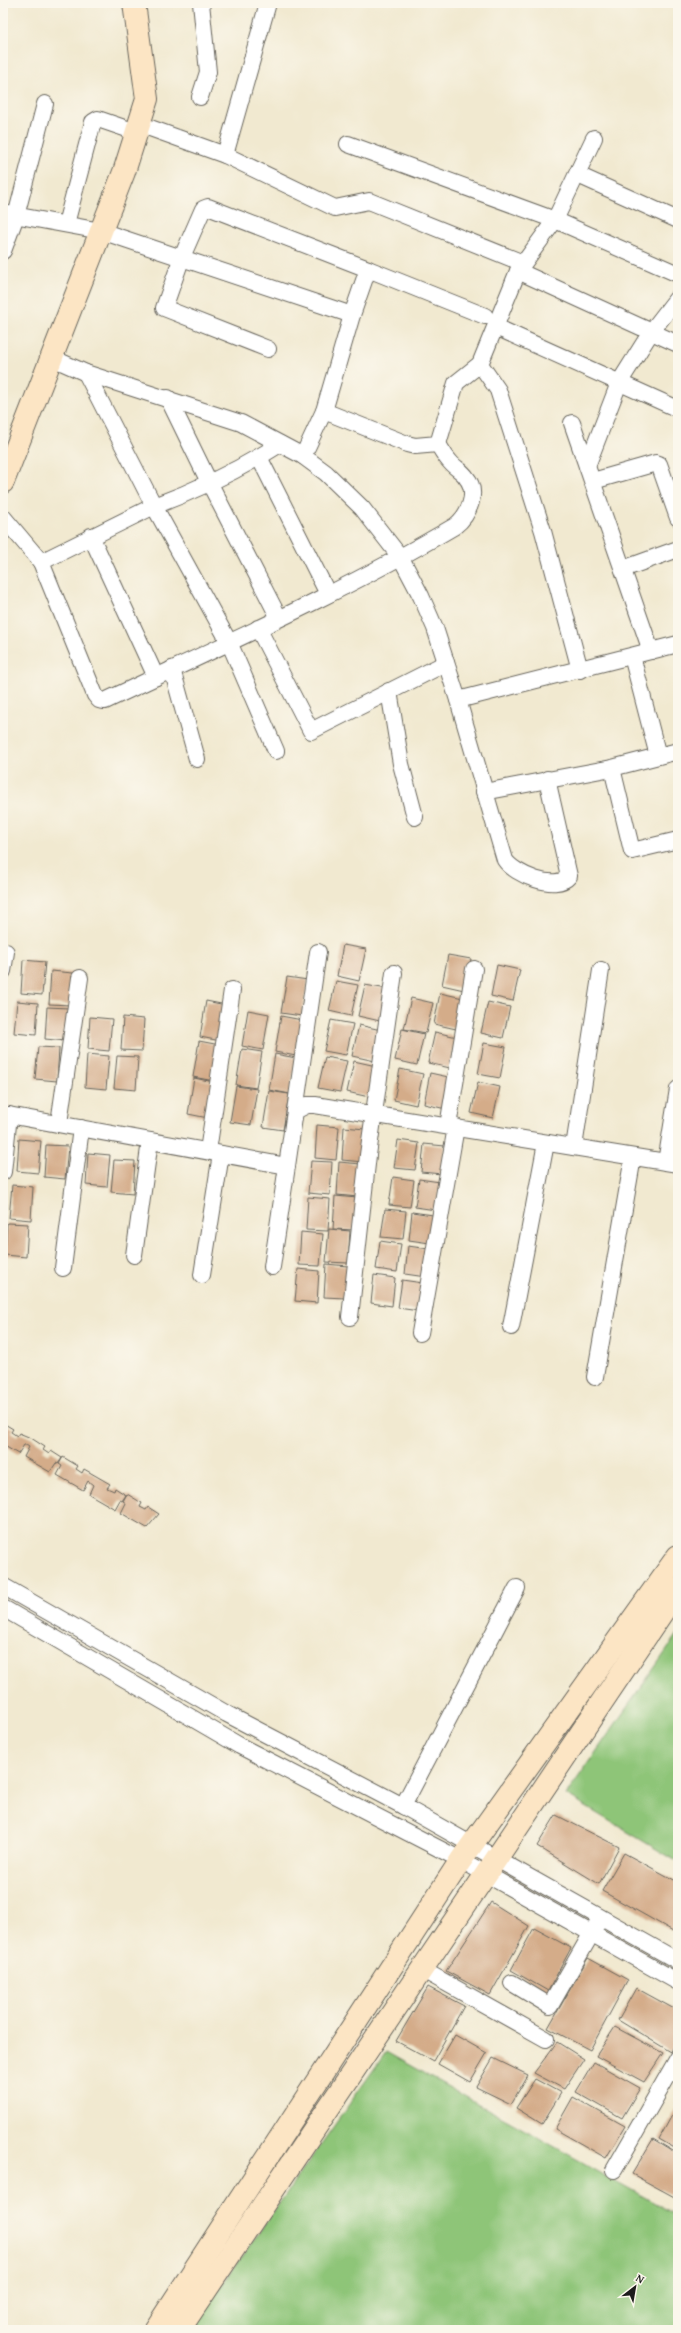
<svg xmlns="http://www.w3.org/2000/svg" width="681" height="2333" viewBox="0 0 681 2333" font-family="'Gentium Book Plus',serif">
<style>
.green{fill:#8ec578;stroke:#55704a}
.building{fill:#d4ac89}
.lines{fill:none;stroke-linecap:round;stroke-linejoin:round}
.street-casing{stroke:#67645b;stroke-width:18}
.secondary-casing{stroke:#67645b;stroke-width:24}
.street{stroke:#fff;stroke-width:16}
.secondary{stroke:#fce5c4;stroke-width:22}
</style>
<rect width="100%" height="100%" fill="#fbf7ec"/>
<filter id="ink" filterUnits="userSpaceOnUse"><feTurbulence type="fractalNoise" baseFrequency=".025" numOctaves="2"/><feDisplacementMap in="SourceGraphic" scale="8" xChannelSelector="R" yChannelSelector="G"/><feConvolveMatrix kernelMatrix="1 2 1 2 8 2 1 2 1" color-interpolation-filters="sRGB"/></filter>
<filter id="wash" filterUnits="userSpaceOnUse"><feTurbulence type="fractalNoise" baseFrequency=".012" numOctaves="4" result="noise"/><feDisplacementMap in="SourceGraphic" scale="16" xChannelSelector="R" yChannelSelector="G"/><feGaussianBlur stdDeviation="0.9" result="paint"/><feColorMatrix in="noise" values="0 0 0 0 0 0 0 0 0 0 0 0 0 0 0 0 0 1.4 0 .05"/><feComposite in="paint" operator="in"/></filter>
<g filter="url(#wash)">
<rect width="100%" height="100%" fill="#f1e9d0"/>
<g class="green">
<path d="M 678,1634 L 678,1862 L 566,1795 Z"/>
<path d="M 386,2052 L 678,2216 L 678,2330 L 190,2330 Z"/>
</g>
<g id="blocks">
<g class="building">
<path d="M 343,945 L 366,949 L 359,981 L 337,976 Z"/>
<path d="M 448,955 L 471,959 L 464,990 L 442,985 Z"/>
<path d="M 23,960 L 45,962 L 42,995 L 21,993 Z"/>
<path d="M 497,965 L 520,970 L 513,1001 L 491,996 Z"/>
<path d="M 51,971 L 73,973 L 70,1005 L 49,1004 Z"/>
<path d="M 287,977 L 308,980 L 302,1016 L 281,1013 Z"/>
<path d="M 336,981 L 358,985 L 351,1016 L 329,1011 Z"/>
<path d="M 365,985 L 387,989 L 380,1021 L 358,1016 Z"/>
<path d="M 440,993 L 463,998 L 456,1029 L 434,1024 Z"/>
<path d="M 411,998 L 433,1003 L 426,1033 L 404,1029 Z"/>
<path d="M 17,1001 L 38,1003 L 36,1035 L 14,1033 Z"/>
<path d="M 206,1001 L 226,1005 L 221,1041 L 200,1037 Z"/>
<path d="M 488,1002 L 510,1007 L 503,1038 L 481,1033 Z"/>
<path d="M 47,1007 L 69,1008 L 66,1041 L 45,1039 Z"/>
<path d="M 248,1010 L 269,1014 L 263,1050 L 242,1046 Z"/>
<path d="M 281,1016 L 302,1020 L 296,1056 L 275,1052 Z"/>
<path d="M 90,1017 L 112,1019 L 109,1051 L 88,1049 Z"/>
<path d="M 123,1017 L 144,1019 L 142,1051 L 121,1050 Z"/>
<path d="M 331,1020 L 353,1024 L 346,1055 L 324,1051 Z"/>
<path d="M 359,1025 L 381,1030 L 375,1061 L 352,1056 Z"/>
<path d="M 402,1029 L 424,1034 L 417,1065 L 395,1060 Z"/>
<path d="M 435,1032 L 457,1037 L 450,1068 L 428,1063 Z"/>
<path d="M 199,1041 L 220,1045 L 214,1081 L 193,1077 Z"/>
<path d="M 484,1043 L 506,1047 L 500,1078 L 478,1074 Z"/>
<path d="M 38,1047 L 59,1048 L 57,1081 L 35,1079 Z"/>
<path d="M 242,1049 L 262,1052 L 256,1088 L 236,1085 Z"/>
<path d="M 87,1054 L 109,1056 L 106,1089 L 85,1087 Z"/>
<path d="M 275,1054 L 296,1058 L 290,1094 L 269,1090 Z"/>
<path d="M 117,1056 L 138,1057 L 136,1090 L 114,1088 Z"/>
<path d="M 325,1057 L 347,1061 L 340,1092 L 318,1088 Z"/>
<path d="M 354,1061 L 376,1066 L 369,1097 L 347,1092 Z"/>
<path d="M 400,1069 L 423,1074 L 416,1105 L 394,1100 Z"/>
<path d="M 430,1073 L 453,1078 L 446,1109 L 424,1104 Z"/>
<path d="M 194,1078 L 214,1082 L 208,1118 L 188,1114 Z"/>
<path d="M 478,1082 L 500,1087 L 493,1118 L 471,1113 Z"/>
<path d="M 236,1086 L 257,1089 L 251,1125 L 230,1122 Z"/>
<path d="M 269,1091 L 289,1094 L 283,1130 L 263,1127 Z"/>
<path d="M 317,1125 L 339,1127 L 336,1160 L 315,1158 Z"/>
<path d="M 344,1127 L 365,1129 L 363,1162 L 342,1160 Z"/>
<path d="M 19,1139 L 41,1141 L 38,1173 L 17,1171 Z"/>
<path d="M 398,1140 L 419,1143 L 415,1170 L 394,1168 Z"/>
<path d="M 424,1144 L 445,1146 L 442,1174 L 421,1172 Z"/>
<path d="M 46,1145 L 68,1146 L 65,1179 L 44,1177 Z"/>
<path d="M 88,1153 L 110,1155 L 107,1187 L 86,1185 Z"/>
<path d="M 114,1160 L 135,1161 L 133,1194 L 111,1192 Z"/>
<path d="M 311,1161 L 332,1162 L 330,1195 L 308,1193 Z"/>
<path d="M 339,1162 L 361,1164 L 358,1197 L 337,1195 Z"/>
<path d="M 393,1177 L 414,1180 L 410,1207 L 389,1205 Z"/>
<path d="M 419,1179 L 440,1182 L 436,1210 L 415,1207 Z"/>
<path d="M 12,1185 L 33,1187 L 31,1220 L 9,1218 Z"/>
<path d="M 335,1196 L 357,1198 L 354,1230 L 333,1229 Z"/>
<path d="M 308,1197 L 330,1199 L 328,1231 L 306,1230 Z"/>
<path d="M 385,1209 L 406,1211 L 403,1239 L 381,1237 Z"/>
<path d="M 412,1212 L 433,1215 L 430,1243 L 409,1240 Z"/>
<path d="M 7,1223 L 28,1224 L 26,1257 L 5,1255 Z"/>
<path d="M 329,1229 L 350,1231 L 348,1263 L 326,1262 Z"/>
<path d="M 301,1232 L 323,1234 L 320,1266 L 299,1265 Z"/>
<path d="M 380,1241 L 401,1244 L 397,1272 L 376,1269 Z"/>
<path d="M 408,1246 L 429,1249 L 426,1277 L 405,1274 Z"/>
<path d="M 326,1264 L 348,1266 L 345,1298 L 324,1297 Z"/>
<path d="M 298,1269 L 319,1271 L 317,1303 L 295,1301 Z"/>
<path d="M 374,1275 L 395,1278 L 392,1306 L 371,1303 Z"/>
<path d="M 402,1280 L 423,1283 L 419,1311 L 398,1308 Z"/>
<path d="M 3,1423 L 13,1429 L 11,1432 L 17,1436 L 19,1433 L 31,1438 L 45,1447 L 43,1450 L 49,1454 L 51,1451 L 62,1458 L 58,1464 L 56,1463 L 50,1472 L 24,1457 L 29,1447 L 26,1445 L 24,1445 L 18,1454 L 3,1445 Z"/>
<path d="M 63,1457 L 78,1466 L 76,1469 L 82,1473 L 84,1469 L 110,1484 L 107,1488 L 114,1491 L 115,1488 L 126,1495 L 122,1501 L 120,1500 L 115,1509 L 89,1494 L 93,1485 L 88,1481 L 83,1490 L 57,1475 L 62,1466 L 59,1464 Z"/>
<path d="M 127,1494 L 142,1503 L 140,1507 L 146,1510 L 148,1507 L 159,1514 L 147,1528 L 121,1513 L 126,1503 L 123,1501 Z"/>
<path d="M 556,1815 L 619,1847 L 599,1884 L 537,1846 Z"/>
<path d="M 624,1853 L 678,1882 L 678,1921 L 673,1931 L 602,1891 Z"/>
<path d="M 491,1902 L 529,1926 L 490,1995 L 446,1971 Z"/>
<path d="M 534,1928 L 571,1948 L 548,1991 L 511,1970 Z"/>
<path d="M 588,1958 L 628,1980 L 590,2050 L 548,2028 Z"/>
<path d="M 428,1987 L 464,2006 L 433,2061 L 396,2041 Z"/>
<path d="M 636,1988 L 678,2011 L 678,2037 L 671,2052 L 618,2020 Z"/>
<path d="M 615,2027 L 663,2053 L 644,2082 L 596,2056 Z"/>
<path d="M 455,2035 L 487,2053 L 470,2082 L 438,2064 Z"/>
<path d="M 557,2042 L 584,2059 L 564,2089 L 534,2073 Z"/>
<path d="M 493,2058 L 528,2075 L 511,2104 L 476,2087 Z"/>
<path d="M 594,2062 L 640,2088 L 622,2118 L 576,2092 Z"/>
<path d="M 535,2079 L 561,2093 L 542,2124 L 516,2108 Z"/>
<path d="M 573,2097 L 625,2126 L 606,2158 L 555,2129 Z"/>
<path d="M 676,2108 L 678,2109 L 678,2150 L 659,2139 Z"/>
<path d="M 653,2139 L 678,2154 L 678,2199 L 632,2174 Z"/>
</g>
</g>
</g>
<g filter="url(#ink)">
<use href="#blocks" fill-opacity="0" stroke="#67645b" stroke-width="1"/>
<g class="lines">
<defs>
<g id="street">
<path d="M 200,97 L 208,72 L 201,3"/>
<path d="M 139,124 L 225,155 L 335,208 L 369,201 L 523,263"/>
<path d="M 348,144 L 555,220 L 678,274"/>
<path d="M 225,155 L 268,3"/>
<path d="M 578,175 L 678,220"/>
<path d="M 3,213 L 101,231 L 352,315"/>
<path d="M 66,224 L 93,122 L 98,119 L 136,132"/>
<path d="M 3,251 L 16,216 L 45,104"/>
<path d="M 368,269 L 485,316"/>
<path d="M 518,271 L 678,344"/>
<path d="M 496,327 L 678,409"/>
<path d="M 268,349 L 164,308 L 182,257 L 203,209 L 208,207 L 368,269 L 352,315 L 324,411"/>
<path d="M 50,357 L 86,373 L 241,423 L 303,456 L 326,473 L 362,508 L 401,558 L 421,596 L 435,628 L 458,700 L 505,860 C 514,874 556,892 569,876 L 547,779"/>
<path d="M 480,364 L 498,390 L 543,531 L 580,670"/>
<path d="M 86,373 L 154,506 C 197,490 241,469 280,444"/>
<path d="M 168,398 L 209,482 L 279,618"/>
<path d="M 572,423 L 651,651"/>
<path d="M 303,456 L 324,411 L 407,444 L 415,446 L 438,444 L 456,383 L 480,364 L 518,271 L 555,220 L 594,138"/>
<path d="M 259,457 L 328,594"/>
<path d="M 587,466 L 619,383 L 651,332 L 678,297"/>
<path d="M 593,481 L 656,463 L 659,464 L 678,518"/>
<path d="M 3,517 L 41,562"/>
<path d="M 91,536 L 156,677"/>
<path d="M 623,569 L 678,549"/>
<path d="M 258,628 L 311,731 L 446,663"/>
<path d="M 632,656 L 658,756"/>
<path d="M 172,669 L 197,759"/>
<path d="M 389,691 L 401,764 L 415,817"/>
<path d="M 458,700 L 678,644"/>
<path d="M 276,751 L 229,642 L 154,506 L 41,562 L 95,695 L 99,700 L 105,701 C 223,645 343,592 455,526 C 469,515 479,492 466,477 C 463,472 457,469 452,464 C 447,459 442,451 438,444"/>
<path d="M 612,768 L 678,751"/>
<path d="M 484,792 L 612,768 L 632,851 L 678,840"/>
<path d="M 3,971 L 6,952"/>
<path d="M 295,1111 L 318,952"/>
<path d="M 3,1114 L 287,1166 L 295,1111 L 307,1105 L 315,1105 L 678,1164"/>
<path d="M 59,1123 L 80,978"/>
<path d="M 448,1126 L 474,969"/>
<path d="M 574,1147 L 601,970"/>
<path d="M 208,1151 L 232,990"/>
<path d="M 666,1162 L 678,1089"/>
<path d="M 3,1172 L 9,1115"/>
<path d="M 134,1255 L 150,1141"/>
<path d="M 272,1267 L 287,1166"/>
<path d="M 63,1268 L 81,1128"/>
<path d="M 202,1275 L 221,1154"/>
<path d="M 350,1317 L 368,1155 L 394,973"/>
<path d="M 511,1327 L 546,1143"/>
<path d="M 420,1333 L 456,1127"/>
<path d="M 595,1377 L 633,1157"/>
<path d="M 3,1586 L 227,1714 L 403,1806 L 678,1961"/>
<path d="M 3,1608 L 240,1746 L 461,1860 L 678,1982"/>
<path d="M 403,1806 L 517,1588"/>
<path d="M 423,1970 L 546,2039"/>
<path d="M 512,1983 L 550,2006 L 597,1924"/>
<path d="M 614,2170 L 678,2058"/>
</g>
<g id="secondary">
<path d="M 3,482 L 124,172 L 147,99 L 134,3"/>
<path d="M 155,2330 L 461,1860 L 678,1556"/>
<path d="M 179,2330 L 678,1589"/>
</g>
</defs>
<use href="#street" class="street-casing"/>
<use href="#secondary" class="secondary-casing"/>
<use href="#street" class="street"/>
<use href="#secondary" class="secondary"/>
</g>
</g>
<rect width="681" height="2333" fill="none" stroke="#fbf7ec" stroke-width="16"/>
<g transform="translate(635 2287) rotate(31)" stroke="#fbf7ec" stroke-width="3" paint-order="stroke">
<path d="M0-3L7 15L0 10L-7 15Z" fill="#1c1c1c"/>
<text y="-6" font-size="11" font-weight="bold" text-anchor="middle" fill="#1c1c1c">N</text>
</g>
</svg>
